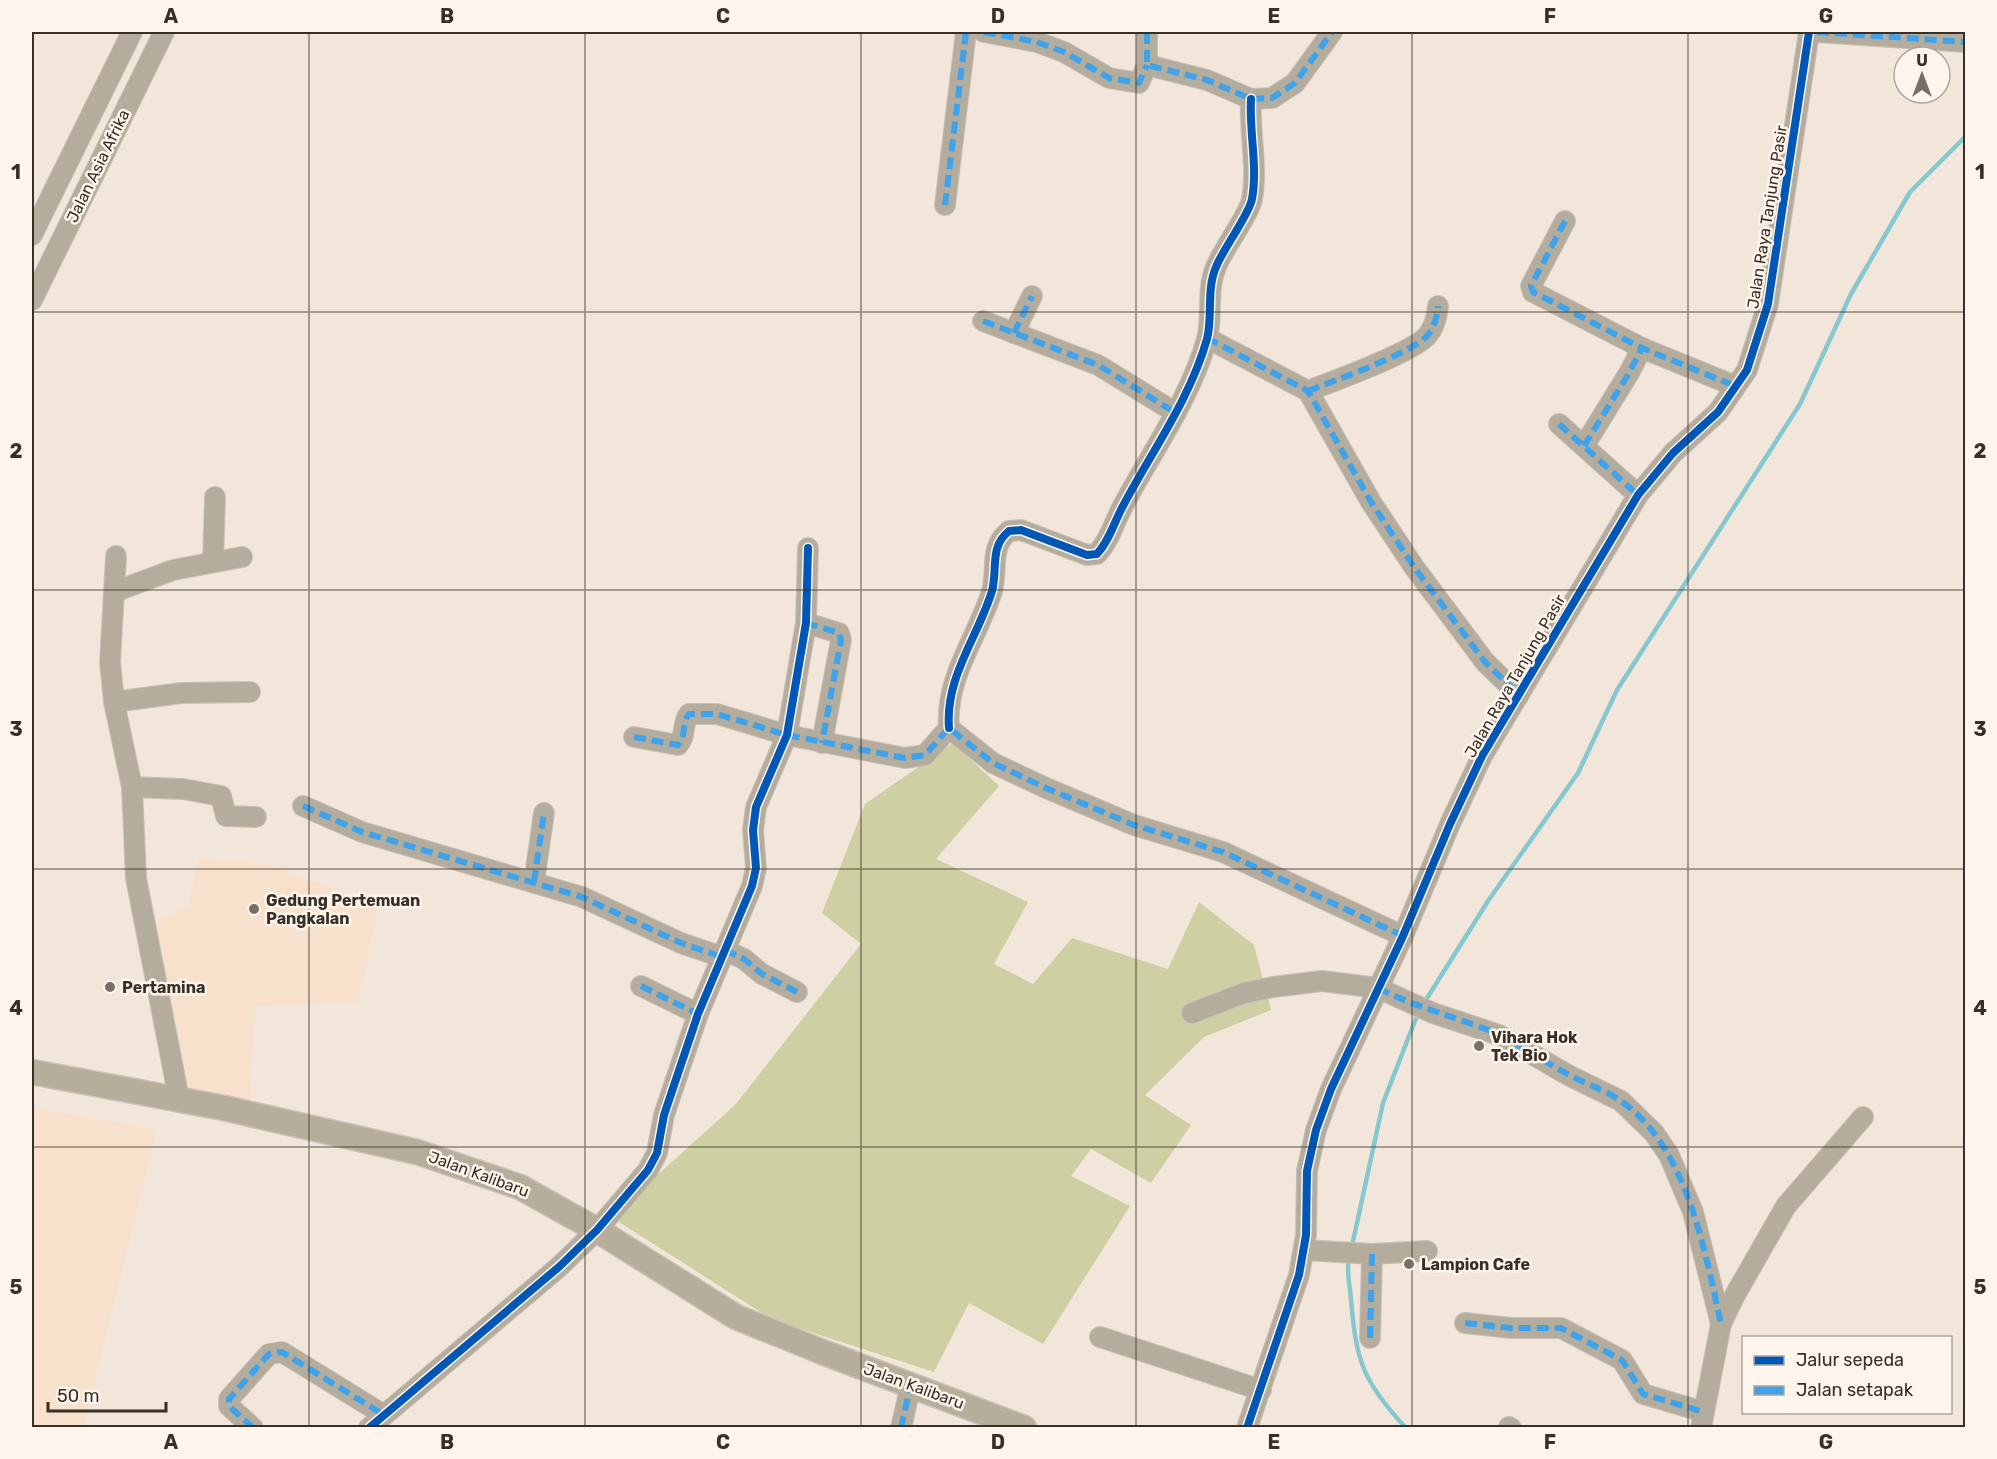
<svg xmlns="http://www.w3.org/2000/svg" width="1997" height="1459" viewBox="0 0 1997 1459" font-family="Rubik,sans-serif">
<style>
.built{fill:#f7e1cd}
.forest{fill:#cecfa2}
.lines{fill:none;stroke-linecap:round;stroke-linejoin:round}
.stream{stroke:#86c8cf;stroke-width:4.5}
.minor-casing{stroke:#cbc1b9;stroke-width:22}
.major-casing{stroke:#cbc1b9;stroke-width:27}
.minor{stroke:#b4ac9c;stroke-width:20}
.major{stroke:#b6ae9b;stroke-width:24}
.quiet{stroke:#3fa3eb;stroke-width:6;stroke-dasharray:12 6;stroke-linecap:butt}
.cycleway-casing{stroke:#fff5ec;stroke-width:11}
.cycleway{stroke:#0057b8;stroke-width:8}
.grid{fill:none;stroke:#382f27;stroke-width:1.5;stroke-opacity:0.55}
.poi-dot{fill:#796f66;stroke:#fff5ec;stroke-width:2}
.labels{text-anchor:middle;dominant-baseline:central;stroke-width:5;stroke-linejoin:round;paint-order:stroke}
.street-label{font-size:16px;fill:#382f27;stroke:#fff5ec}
.poi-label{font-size:16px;font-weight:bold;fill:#382f27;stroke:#fff5ec;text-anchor:start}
.neatline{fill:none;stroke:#382f27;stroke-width:2}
.grid-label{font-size:20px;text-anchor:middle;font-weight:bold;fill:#382f27}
</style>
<rect width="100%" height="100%" fill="#f2e6da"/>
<g class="built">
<path d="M 198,859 L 261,862 L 378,905 L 359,1003 L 255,1006 L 250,1106 L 182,1096 L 146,924 L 188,908 Z"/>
<path d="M 32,1107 L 157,1129 L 84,1427 L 32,1427 Z"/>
</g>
<path class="forest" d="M 953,743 L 999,786 L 936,859 L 1028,902 L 994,964 L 1033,984 L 1072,938 L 1168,969 L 1199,902 L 1254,945 L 1271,1010 L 1204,1037 L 1145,1095 L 1191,1125 L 1151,1183 L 1091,1149 L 1071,1176 L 1130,1206 L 1043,1344 L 969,1303 L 934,1372 L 773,1320 L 611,1217 L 736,1104 L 861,944 L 822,913 L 865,804 Z"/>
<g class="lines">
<g class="stream">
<path d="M 1424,1003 L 1488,901 L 1578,773 L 1617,690 L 1800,404 L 1851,294 L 1910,192 L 1966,136"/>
<path d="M 1352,1246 L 1383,1103 L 1418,1013"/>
<path d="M 1349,1258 C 1346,1271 1350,1286 1351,1299 C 1356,1361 1363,1382 1406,1428"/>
</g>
<defs>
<g id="minor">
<path d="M 984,32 L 1037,42 L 1064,52 L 1109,78 L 1139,83 L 1147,65"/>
<path d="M 1147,32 L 1147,65 L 1207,80 L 1251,99 L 1272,98 L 1295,83 L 1332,32"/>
<path d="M 1817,32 L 1966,42"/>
<path d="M 945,205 L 966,32"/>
<path d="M 1565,221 L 1531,286 L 1533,292 L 1642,348 L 1735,386"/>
<path d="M 32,235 L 132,32"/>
<path d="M 32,300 L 164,32"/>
<path d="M 983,321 L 1098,365 L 1176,413"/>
<path d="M 1014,333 L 1032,296"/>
<path d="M 1207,338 L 1308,391 L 1371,502 L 1414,567 L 1485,662 L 1519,695"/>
<path d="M 1308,391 C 1333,381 1410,354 1427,336 C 1434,328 1437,317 1438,306"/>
<path d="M 1559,424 L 1638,495"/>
<path d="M 1584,446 L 1629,373 L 1642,348"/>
<path d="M 116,556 L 110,662 L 114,702 L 132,787 L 136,878 L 179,1099"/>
<path d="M 213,562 L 215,497"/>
<path d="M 114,592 L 173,570 L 242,557"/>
<path d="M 806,623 L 839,633 L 841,640 L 822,743"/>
<path d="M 114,702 L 181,693 L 250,692"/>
<path d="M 949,728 C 945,677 978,637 992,591 C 998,569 989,547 1009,531 L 1021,530 L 1087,555 L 1097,554 C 1110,540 1114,522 1123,506 C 1152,451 1190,399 1207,339 C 1213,316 1206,290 1216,267 C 1223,249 1249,215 1252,199 C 1258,166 1249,132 1251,99"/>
<path d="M 634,737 L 678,745 C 686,737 682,723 689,714 L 717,714 L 787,735 L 905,758 L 925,755 L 949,728 L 993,763 L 1046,788 L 1134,825 L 1223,852 L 1403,936"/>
<path d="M 132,787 L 183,789 L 221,796 L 226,816 L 256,817"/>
<path d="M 303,806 L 362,832 L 582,897 L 681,943 L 722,957"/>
<path d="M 534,882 L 544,813"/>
<path d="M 725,950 L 744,959 L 762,974 L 797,992"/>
<path d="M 641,986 L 698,1014"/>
<path d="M 1192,1013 L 1244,993 L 1273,987 L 1322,981 L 1378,988 L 1433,1013 L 1499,1035 L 1568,1075 L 1621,1101 L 1654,1133 L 1669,1155 L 1693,1212 L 1721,1324"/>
<path d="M 1304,1250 L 1372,1254 L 1427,1251"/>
<path d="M 1465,1323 L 1511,1328 L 1561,1328 L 1622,1360 L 1643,1394 L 1704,1412"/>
<path d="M 1100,1337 L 1261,1390"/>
<path d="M 1370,1338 L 1372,1254"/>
<path d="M 1509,1427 L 1511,1428"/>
<path d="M 253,1428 L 229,1406 L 229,1399 L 269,1354 L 282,1352 L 384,1415"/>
<path d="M 369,1428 L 560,1266 L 597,1230 L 648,1170 L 657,1153 L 664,1115 L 698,1014 L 752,886 L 756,868 L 753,830 L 756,807 L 787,735 L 806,623 L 808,548"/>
<path d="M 901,1428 L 911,1384"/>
<path d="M 1247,1428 L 1299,1275 L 1306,1235 L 1307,1171 L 1316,1130 L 1331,1089 L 1403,936 L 1450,824 L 1482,756 L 1638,495 L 1673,453 L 1718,412 L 1747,370 L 1768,304 L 1809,32"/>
<path d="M 1701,1428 L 1721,1324 L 1735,1295 L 1786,1206 L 1863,1117"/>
</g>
<path id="major" d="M 32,1072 L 224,1108 L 417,1152 L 520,1187 L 597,1230 L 736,1317 L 825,1353 L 1024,1428"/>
</defs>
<use href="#minor" class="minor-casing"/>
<use href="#major" class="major-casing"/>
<use href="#minor" class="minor"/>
<use href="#major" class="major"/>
<g class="quiet">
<path d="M 984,32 L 1037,42 L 1064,52 L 1109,78 L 1139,83 L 1147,65"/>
<path d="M 1147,32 L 1147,65 L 1207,80 L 1251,99 L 1272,98 L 1295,83 L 1332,32"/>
<path d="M 1817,32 L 1966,42"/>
<path d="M 945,205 L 966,32"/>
<path d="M 1565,221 L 1531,286 L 1533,292 L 1642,348 L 1735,386"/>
<path d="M 983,321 L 1098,365 L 1176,413"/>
<path d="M 1014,333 L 1032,296"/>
<path d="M 1207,338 L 1308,391 L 1371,502 L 1414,567 L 1485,662 L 1519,695"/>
<path d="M 1308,391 C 1333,381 1410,354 1427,336 C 1434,328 1437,317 1438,306"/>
<path d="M 1559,424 L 1638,495"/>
<path d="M 1584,446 L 1629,373 L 1642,348"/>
<path d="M 806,623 L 839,633 L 841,640 L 822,743"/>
<path d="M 634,737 L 678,745 C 686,737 682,723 689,714 L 717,714 L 787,735 L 905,758 L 925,755 L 949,728 L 993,763 L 1046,788 L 1134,825 L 1223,852 L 1403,936"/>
<path d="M 303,806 L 362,832 L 582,897 L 681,943 L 722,957"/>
<path d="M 534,882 L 544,813"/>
<path d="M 725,950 L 744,959 L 762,974 L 797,992"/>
<path d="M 641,986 L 698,1014"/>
<path d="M 1378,988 C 1411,1005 1445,1014 1480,1027 C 1509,1037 1536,1057 1564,1072 C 1582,1083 1604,1089 1621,1101 C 1687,1147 1705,1251 1721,1324"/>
<path d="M 1465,1323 L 1511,1328 L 1561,1328 L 1622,1360 L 1643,1394 L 1704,1412"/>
<path d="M 1370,1338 L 1372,1254"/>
<path d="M 253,1428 L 229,1406 L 229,1399 L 269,1354 L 282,1352 L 384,1415"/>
<path d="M 901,1428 L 911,1384"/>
</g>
<defs>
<g id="cycleway">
<path d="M 949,728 C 945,677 978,637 992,591 C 998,569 989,547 1009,531 L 1021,530 L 1087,555 L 1097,554 C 1110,540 1114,522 1123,506 C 1152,451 1190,399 1207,339 C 1213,316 1206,290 1216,267 C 1223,249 1249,215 1252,199 C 1258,166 1249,132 1251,99"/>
<path d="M 369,1428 L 560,1266 L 597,1230 L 648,1170 L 657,1153 L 664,1115 L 698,1014 L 752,886 L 756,868 L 753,830 L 756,807 L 787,735 L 806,623 L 808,548"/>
<path d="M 1247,1428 L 1299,1275 L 1306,1235 L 1307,1171 L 1316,1130 L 1331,1089 L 1403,936 L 1450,824 L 1482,756 L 1638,495 L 1673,453 L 1718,412 L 1747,370 L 1768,304 L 1809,32"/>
</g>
</defs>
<use href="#cycleway" class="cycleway-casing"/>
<use href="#cycleway" class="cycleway"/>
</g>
<path class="grid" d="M 309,32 L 309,1428M 585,32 L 585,1428M 861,32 L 861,1428M 1136,32 L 1136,1428M 1412,32 L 1412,1428M 1688,32 L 1688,1428M 32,312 L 1966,312M 32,590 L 1966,590M 32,869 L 1966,869M 32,1147 L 1966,1147"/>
<g class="poi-dot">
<circle cx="254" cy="909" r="6"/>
<circle cx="110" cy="987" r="6"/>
<circle cx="1479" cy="1046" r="6"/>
<circle cx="1409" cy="1264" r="6"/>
</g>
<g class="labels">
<g class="street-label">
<text transform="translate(98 166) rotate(-64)">Jalan Asia Afrika</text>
<text transform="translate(1767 217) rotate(-81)">Jalan Raya Tanjung Pasir</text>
<text transform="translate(1515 676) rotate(-60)">Jalan Raya Tanjung Pasir</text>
<text transform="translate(479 1174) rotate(20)">Jalan Kalibaru</text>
<text transform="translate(914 1386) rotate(20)">Jalan Kalibaru</text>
</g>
<g class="poi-label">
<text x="266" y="900">Gedung Pertemuan<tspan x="266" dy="18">Pangkalan</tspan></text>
<text x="122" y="987">Pertamina</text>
<text x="1491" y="1037">Vihara Hok<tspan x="1491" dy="18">Tek Bio</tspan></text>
<text x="1421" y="1264">Lampion Cafe</text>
</g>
</g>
<rect width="1997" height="1459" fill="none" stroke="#fff5ec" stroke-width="66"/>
<rect x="1742" y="1336" width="210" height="78" fill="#fff5ec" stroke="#afa69d" stroke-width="1.5"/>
<rect x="1754" y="1356" width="30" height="9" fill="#0057b8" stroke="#afa69d" stroke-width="1.5"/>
<text x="1796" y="1366" font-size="18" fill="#382f27">Jalur sepeda</text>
<rect x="1754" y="1386" width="30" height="9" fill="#3fa3eb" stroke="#afa69d" stroke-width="1.5"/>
<text x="1796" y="1396" font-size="18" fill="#382f27">Jalan setapak</text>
<g transform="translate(1922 75)"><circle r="28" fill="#fff5ec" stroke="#afa69d" stroke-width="1.5"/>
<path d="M0-4.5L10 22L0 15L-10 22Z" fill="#796f66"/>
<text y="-9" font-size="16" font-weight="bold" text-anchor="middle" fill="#382f27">U</text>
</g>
<path d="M48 1402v9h118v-9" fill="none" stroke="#382f27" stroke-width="3"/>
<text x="57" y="1402" font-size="18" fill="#382f27" stroke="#fff5ec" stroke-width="4.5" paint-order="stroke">50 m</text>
<rect x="33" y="33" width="1931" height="1393" class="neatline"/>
<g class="grid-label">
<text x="171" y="23">A</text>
<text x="447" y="23">B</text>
<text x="723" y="23">C</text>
<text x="998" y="23">D</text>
<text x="1274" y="23">E</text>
<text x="1550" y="23">F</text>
<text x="1826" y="23">G</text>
<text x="16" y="179">1</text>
<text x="1980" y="179">1</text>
<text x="16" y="458">2</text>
<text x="1980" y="458">2</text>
<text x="16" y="736">3</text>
<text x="1980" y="736">3</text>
<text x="16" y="1015">4</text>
<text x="1980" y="1015">4</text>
<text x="16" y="1294">5</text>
<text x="1980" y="1294">5</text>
<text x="171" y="1449">A</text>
<text x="447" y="1449">B</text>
<text x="723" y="1449">C</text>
<text x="998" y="1449">D</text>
<text x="1274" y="1449">E</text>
<text x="1550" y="1449">F</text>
<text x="1826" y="1449">G</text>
</g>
</svg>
